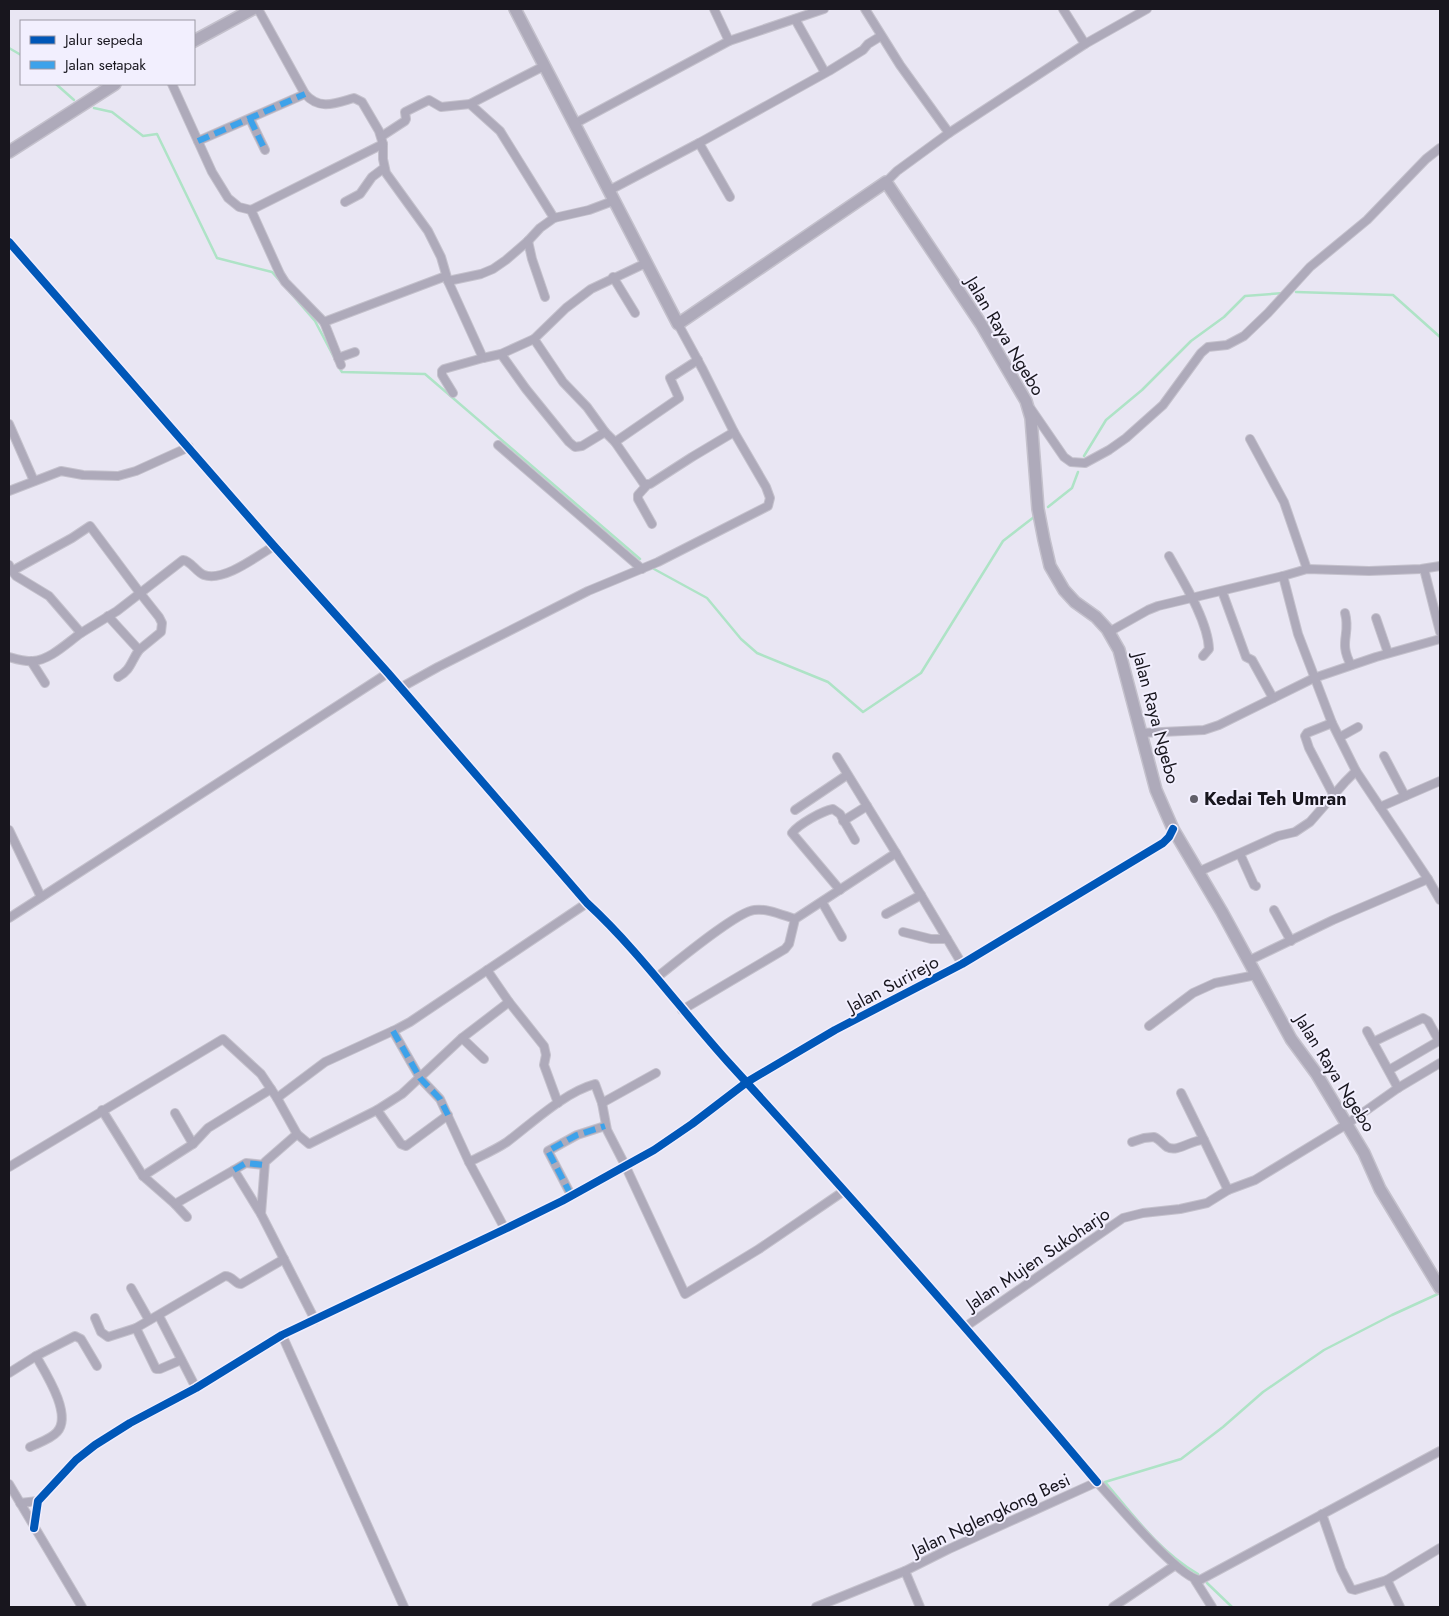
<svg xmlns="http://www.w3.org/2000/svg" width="1449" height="1616" viewBox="0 0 1449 1616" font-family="Jost,sans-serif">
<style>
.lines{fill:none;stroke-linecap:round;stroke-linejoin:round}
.stream{stroke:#aee3c6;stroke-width:2.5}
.street-casing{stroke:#c4c1cc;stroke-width:10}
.secondary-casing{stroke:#c4c1cc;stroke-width:14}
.street{stroke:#aeaaba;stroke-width:8}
.secondary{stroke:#aeaaba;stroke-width:11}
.quiet{stroke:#3da2ea;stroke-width:6;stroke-dasharray:12 6;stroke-linecap:butt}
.cycleway-casing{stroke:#f2effe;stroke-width:11}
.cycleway{stroke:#0057b8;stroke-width:8}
.poi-dot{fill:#615f69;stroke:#f2effe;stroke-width:2}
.labels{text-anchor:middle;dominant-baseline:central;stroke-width:4;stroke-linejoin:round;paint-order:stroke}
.street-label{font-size:18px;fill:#18161e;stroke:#f2effe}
.poi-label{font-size:18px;font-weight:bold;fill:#18161e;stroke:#f2effe;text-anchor:start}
</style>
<rect width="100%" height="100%" fill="#e9e6f3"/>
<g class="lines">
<g class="stream">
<path d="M 9,48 L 21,55"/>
<path d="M 56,84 L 74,100"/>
<path d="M 94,108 L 112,112 L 143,136 L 157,134 L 217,258 L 272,272 L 280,281"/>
<path d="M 289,291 L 315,321 L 336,361"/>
<path d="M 1296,292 L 1393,295 L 1440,337"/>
<path d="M 338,366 L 342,372 L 425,374 L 640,559"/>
<path d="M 1084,456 L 1106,420 L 1142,390 L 1191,341 L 1224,317 L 1245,296 L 1284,293"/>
<path d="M 1048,507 L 1072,488 L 1078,472"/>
<path d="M 654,569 L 707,598 L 741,639 L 757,653 L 828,682 L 863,712 L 921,673 L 1003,541 L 1034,517"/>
<path d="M 1198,1574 C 1160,1552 1133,1515 1105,1482 L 1181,1459 L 1223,1427 L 1263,1392 L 1324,1350 L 1392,1315 L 1440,1293"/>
<path d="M 1207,1583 L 1232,1607"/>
</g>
<defs>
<g id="street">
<path d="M 258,9 L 305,94 C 320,111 336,103 354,98 L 362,102 L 379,131 L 383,144 L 383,159 L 386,173 L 428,231 L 441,257 L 448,281 L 481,274 L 493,269 L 506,260 L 528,241 L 540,228 L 554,218 L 589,210 L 613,201"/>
<path d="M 714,9 L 729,41"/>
<path d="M 865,9 L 900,65 L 949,133 L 897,171 L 886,182"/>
<path d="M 795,19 L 823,69"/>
<path d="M 1085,44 L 1147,9"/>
<path d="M 172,84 L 212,172 L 228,198 L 239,207 L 251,210"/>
<path d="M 470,104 L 500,131 L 554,218"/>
<path d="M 250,119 L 265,150"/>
<path d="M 574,124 L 729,41 L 824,9"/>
<path d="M 949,133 L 1085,44 L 1063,9"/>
<path d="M 382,136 L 405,121 L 406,119 L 405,112 L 429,100 L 441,107 L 470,104 L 544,66"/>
<path d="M 198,141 L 305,94"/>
<path d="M 699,143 L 829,71 L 863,50 L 868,44 L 881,36"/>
<path d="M 383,144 L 251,210 L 280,274 L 285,282 L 324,322 L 446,276"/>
<path d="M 608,191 L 699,143 L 730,197"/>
<path d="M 345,202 L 360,194 L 372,177 L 384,168"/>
<path d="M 528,241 L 532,259 L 545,297"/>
<path d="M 9,242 L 274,546 L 388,673 L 587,903 C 639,951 681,1010 728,1062 C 854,1200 977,1339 1097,1482"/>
<path d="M 613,277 L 635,313"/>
<path d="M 448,281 L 483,358 L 501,354 L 526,389 L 569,442 L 575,447 L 582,446 L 605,432 L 615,442 L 644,484 L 650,484 L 692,457 L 734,432"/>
<path d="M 324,322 L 341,365"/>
<path d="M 501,354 L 534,339"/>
<path d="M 338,358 L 355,352"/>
<path d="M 453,393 L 442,375 L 442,371 L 444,369 L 483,358"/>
<path d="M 1031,409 L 1064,457 L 1071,462 L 1085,463 L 1109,450 L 1126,438 L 1163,405 L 1201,353 L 1208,347 L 1227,345 L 1244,336 L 1268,313 L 1310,267 L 1367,220 L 1426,159 L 1440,148"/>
<path d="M 9,424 L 34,481"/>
<path d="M 605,432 L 587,407 L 563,382 L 534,339 L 566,308 L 591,289 L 646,263"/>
<path d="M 1250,439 L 1284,502 L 1307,569"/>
<path d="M 615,442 L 679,398 L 670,378 L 698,360"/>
<path d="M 498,445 L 642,569"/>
<path d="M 647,485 L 638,495 L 638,499 L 652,524"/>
<path d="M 9,491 L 61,471 L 83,475 L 118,476 L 136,471 L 189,447"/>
<path d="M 1169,556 C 1183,581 1208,621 1209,649 L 1203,656"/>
<path d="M 9,565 L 12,571 L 72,538 L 90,526 L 140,593 L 159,617 L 162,623 L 161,632 L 139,650"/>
<path d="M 1424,569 L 1440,632"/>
<path d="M 12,571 L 16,576 L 49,596 L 81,633 L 117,611 L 183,560 C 191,561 196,572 204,575 C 224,582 257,556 274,546"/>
<path d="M 1222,591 L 1246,657 L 1252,660 L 1273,698"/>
<path d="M 1345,613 C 1351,635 1338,641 1351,665"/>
<path d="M 108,616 L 139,650 C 131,661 131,670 118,677"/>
<path d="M 1376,618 L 1388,653"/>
<path d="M 1109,632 L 1148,610 L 1158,606 L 1283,576 L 1307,569 L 1369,571 L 1421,569 L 1440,566"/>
<path d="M 9,657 C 16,659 25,662 33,661 C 50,660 67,643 81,633"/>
<path d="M 31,661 L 45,683"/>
<path d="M 400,688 L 438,667 L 588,591 L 658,562 L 768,506 L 770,498 L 766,487 L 734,432 L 703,370 L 678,324"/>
<path d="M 1332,723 L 1307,733 L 1305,736 L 1309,748 L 1334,796"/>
<path d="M 1141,733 L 1204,730 L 1219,725 L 1314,678 L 1376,657 L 1440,639"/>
<path d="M 1340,737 L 1358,727"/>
<path d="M 1384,756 L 1405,796"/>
<path d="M 837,757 L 896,853 L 962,964"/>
<path d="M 1380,807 L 1440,781"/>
<path d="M 795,810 L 847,775"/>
<path d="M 843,821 L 867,806"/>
<path d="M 9,830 L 41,897"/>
<path d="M 1240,854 L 1254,885 L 1256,886"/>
<path d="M 1198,872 L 1278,836 L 1295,832 L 1310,822 L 1345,782 L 1356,771"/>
<path d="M 1428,879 L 1440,900"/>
<path d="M 840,890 L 792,833 C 799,824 822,811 833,809 L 840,814 L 855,840"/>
<path d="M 822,902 L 842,937"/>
<path d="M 1274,910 L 1291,941"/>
<path d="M 886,914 L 921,895"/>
<path d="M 9,918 L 388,673"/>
<path d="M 903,932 L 931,939 L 947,939"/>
<path d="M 1248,961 L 1333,920 L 1428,879 L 1356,771 L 1332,723 L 1298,634 L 1283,576"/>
<path d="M 487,970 L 509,1002 L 544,1046 L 546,1055 L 544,1065 L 558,1103"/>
<path d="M 656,978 C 674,964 736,912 754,910 C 767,908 782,915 795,919"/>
<path d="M 682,1010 L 785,949 L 789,944 L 795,919 L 896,853"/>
<path d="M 1149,1026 L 1193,993 L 1215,983 L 1256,975"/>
<path d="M 393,1031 L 420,1078 L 440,1099 L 469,1162 L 505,1229"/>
<path d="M 1367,1031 L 1398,1088"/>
<path d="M 462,1038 L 484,1059"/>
<path d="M 1373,1042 L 1423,1018 L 1428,1021 L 1438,1039 L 1437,1042 L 1389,1070"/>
<path d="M 1181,1093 L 1204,1140"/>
<path d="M 277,1098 L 325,1062 L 397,1029 L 410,1022 L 587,903"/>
<path d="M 602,1103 L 607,1130 L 625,1165 L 685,1294 L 759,1249 L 844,1191"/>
<path d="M 102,1110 L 143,1176 L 175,1204 L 187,1217"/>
<path d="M 377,1110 L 401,1144 L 406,1146 L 448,1115"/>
<path d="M 175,1113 L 193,1144"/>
<path d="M 297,1134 L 265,1162 L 261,1214 L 315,1320"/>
<path d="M 1132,1142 L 1144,1138 L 1154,1137 C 1159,1139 1163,1144 1167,1147 C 1178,1153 1192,1139 1204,1140 L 1228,1190"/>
<path d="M 469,1162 C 481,1156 495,1150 507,1142 C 532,1123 565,1092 595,1084 L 602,1103 L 656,1073"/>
<path d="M 9,1167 L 223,1039 L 261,1074 L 277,1098 L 297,1134 L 309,1144 L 377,1110 L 402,1094 L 462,1038 L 509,1002"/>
<path d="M 234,1170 L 246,1163 L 264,1165"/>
<path d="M 143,1176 L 193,1144 L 208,1128 L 271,1089"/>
<path d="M 571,1195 L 548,1151 L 577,1135 L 605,1126"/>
<path d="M 175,1204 L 234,1170 L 261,1214"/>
<path d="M 131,1288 L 149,1320"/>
<path d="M 159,1316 L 196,1388"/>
<path d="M 95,1318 L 101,1332 L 108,1337 L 136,1328 L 225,1276 C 233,1276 235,1284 241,1284 L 284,1259"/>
<path d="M 965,1327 L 1123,1218 L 1143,1213 L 1180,1209 L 1207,1203 L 1228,1190 L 1255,1180 L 1347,1124 L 1398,1088 L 1440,1063"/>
<path d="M 136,1328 L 156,1369 L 160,1369 L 181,1360"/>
<path d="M 282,1335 L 404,1607"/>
<path d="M 9,1373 L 36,1356 L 75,1336 L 81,1339 L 97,1366"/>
<path d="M 30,1447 C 38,1443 51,1439 57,1432 C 73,1415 45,1372 36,1356"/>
<path d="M 9,1484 L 82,1607"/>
<path d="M 20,1503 L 38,1501"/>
<path d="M 1322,1514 L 1341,1569 L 1351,1589 L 1355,1590 L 1387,1580 L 1400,1607"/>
<path d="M 34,1528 L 38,1501 L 76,1460 L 95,1445 L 130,1423 L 196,1388 L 282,1335 L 505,1229 L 562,1201 L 654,1150 L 692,1124 L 747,1082 L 835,1030 L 962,964 L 1163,843 L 1169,837 L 1173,829"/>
<path d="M 905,1571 L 920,1607"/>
<path d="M 1195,1580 L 1212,1607"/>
<path d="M 1387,1580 L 1440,1548"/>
<path d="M 816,1607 L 905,1571 L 949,1549 L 1097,1482 C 1115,1501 1178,1578 1200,1580 L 1440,1451"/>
<path d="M 1113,1607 L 1174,1566"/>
</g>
<g id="secondary">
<path d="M 515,9 L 678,324 L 886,182 L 981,324 L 1026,401 L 1031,418 L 1038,509 L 1044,540 L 1050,566 L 1064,590 L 1075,602 L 1096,617 L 1107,629 L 1119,650 L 1156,790 L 1173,829 L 1222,912 L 1291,1039 L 1316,1073 L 1364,1153 L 1380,1189 L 1440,1288"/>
<path d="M 194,41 L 253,9"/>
<path d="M 9,152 L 115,84"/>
</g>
</defs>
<use href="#street" class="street-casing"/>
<use href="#secondary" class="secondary-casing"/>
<use href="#street" class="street"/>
<use href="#secondary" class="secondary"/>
<g class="quiet">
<path d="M 250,119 L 265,150"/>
<path d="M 198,141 L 305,94"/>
<path d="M 393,1031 L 420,1078 L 440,1099 L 448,1115"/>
<path d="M 234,1170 L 246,1163 L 264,1165"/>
<path d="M 571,1195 L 548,1151 L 577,1135 L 605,1126"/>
</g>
<defs>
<g id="cycleway">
<path d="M 9,242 L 274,546 L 388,673 L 587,903 C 639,951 681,1010 728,1062 C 854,1200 977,1339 1097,1482"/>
<path d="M 34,1528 L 38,1501 L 76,1460 L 95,1445 L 130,1423 L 196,1388 L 282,1335 L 505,1229 L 562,1201 L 654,1150 L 692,1124 L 747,1082 L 835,1030 L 962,964 L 1163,843 L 1169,837 L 1173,829"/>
</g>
</defs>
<use href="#cycleway" class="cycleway-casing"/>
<use href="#cycleway" class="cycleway"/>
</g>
<circle class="poi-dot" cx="1194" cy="799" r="5"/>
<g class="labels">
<g class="street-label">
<text transform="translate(1005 336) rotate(59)">Jalan Raya Ngebo</text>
<text transform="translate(1156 718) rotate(75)">Jalan Raya Ngebo</text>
<text transform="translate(893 984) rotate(-28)">Jalan Surirejo</text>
<text transform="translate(1335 1073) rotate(58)">Jalan Raya Ngebo</text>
<text transform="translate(1038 1259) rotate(-34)">Jalan Mujen Sukoharjo</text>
<text transform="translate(991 1515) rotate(-25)">Jalan Nglengkong Besi</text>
</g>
<g class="poi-label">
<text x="1204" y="799">Kedai Teh Umran</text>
</g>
</g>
<rect width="1449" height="1616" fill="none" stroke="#18161e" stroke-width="20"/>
<rect x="20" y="20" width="175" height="65" fill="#f2effe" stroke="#9b98a4"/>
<rect x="30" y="36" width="25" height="8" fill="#0057b8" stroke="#9b98a4"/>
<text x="65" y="45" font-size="15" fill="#18161e">Jalur sepeda</text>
<rect x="30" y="61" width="25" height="8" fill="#3da2ea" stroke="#9b98a4"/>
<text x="65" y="70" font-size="15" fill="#18161e">Jalan setapak</text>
</svg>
